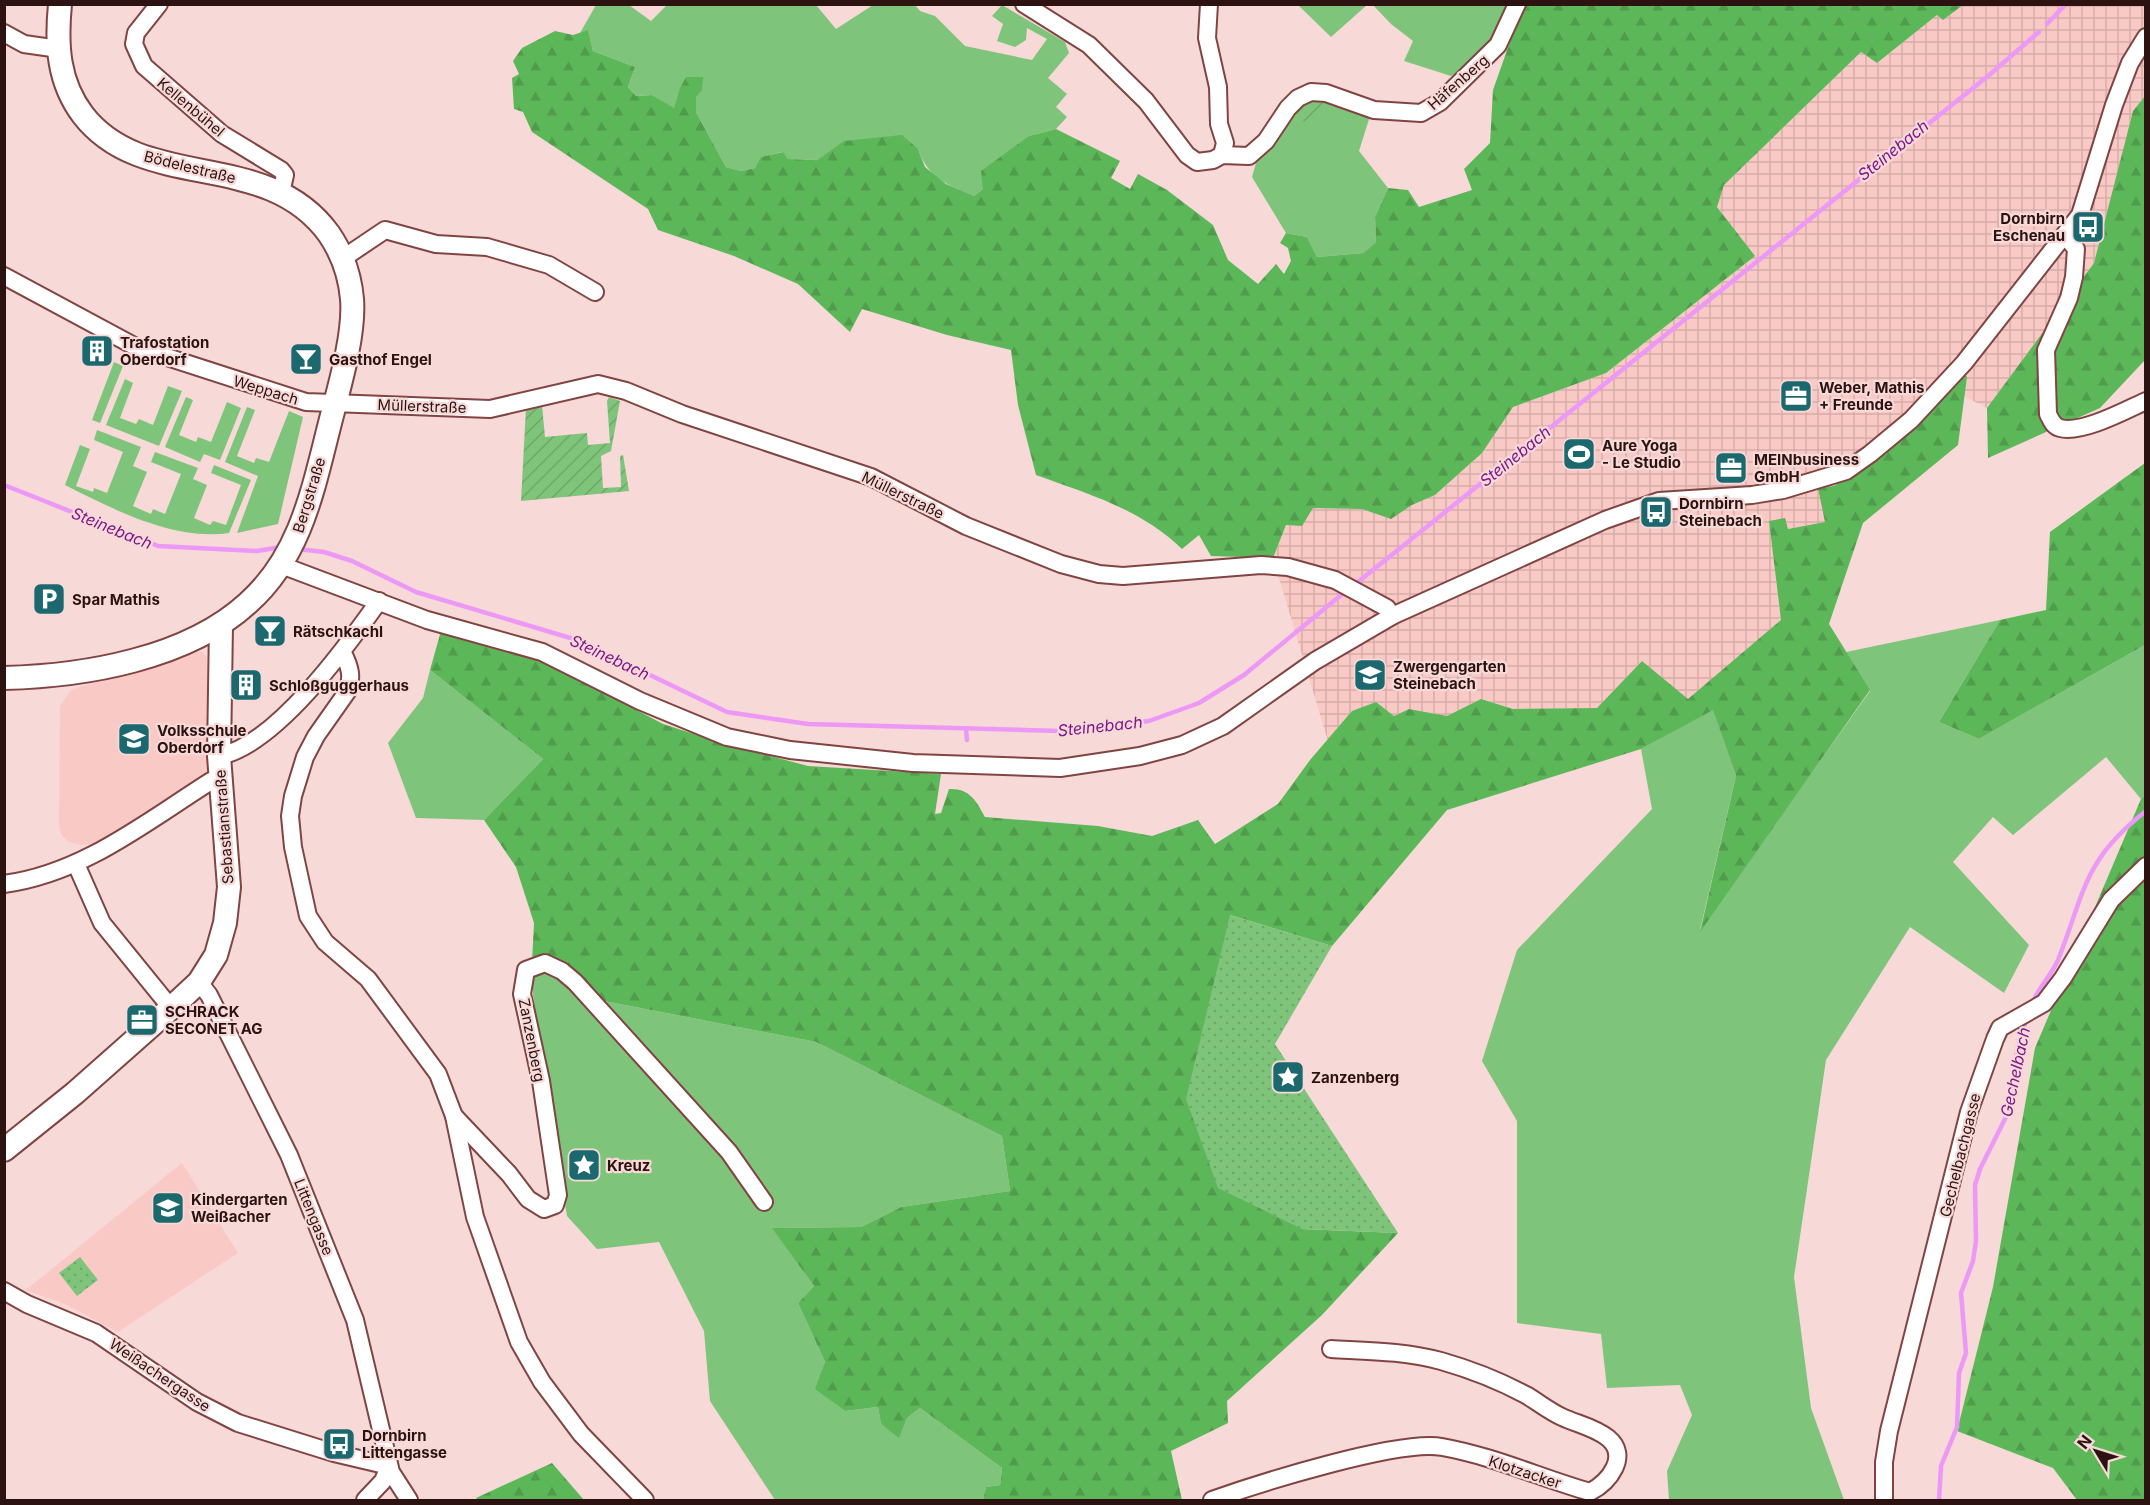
<svg xmlns="http://www.w3.org/2000/svg" width="2150" height="1505" viewBox="0 0 2150 1505" font-family="Inter,sans-serif">
<style>
.built{fill:#f9c9c6}
.industrial{fill:url(#industrial-grid)}
.grass{fill:#7fc47b}
.forest{fill:url(#forest-firs)}
.park{fill:url(#park-dots)}
.garden{fill:url(#garden-furrows)}
.lines{fill:none;stroke-linecap:round;stroke-linejoin:round}
.stream{stroke:#ec98f7;stroke-width:4.5}
.street-casing{stroke:#804542;stroke-width:20}
.secondary-casing{stroke:#804542;stroke-width:26}
.street{stroke:#fff;stroke-width:16}
.secondary{stroke:#fff;stroke-width:22}
.labels{text-anchor:middle;dominant-baseline:central;stroke-width:4.5;stroke-linejoin:round;paint-order:stroke}
.street-label{font-size:15px;fill:#2c1312;stroke:#f7d9d7}
.poi-label{font-size:15px;font-weight:bold;fill:#2c1312;stroke:#f7d9d7;text-anchor:start}
.water-label{font-size:16px;font-style:italic;fill:#7e168b;stroke:#f7d9d7}
</style>
<defs>
<pattern id="industrial-grid" width="8" height="8" patternUnits="userSpaceOnUse" patternTransform="scale(1.5)"><rect width="8" height="8" fill="#f9c9c6"/><path d="M0 4h8M4 0v8" fill="none" stroke="#d6aca9"/></pattern>
<pattern id="forest-firs" width="22" height="20" patternUnits="userSpaceOnUse" patternTransform="scale(1.5)"><rect width="22" height="20" fill="#5cb759"/><path d="M5 1l3.5 6h-7zM16 11l3.5 6h-7z" fill="#509c4c"/></pattern>
<pattern id="park-dots" width="8" height="8" patternUnits="userSpaceOnUse" patternTransform="scale(1.5)"><rect width="8" height="8" fill="#7fc47b"/><path d="M2 2h.1M6 6h.1" fill="none" stroke="#6ea869" stroke-width="1.8" stroke-linecap="round"/></pattern>
<pattern id="garden-furrows" width="10" height="10" patternUnits="userSpaceOnUse" patternTransform="scale(1.5)"><rect width="10" height="10" fill="#7fc47b"/><path d="M-1 1l2-2M0 10L10 0M9 11l2-2" fill="none" stroke="#6ea869"/></pattern>
</defs>
<rect width="100%" height="100%" fill="#f7d9d7"/>
<g class="built">
<path d="M 195,652 L 202,652 L 207,657 L 208,773 L 95,844 L 81,845 L 67,841 L 61,834 L 59,826 L 60,706 L 72,689 L 154,666 Z"/>
<path d="M 182,1163 L 238,1253 L 118,1332 L 65,1304 L 26,1290 Z"/>
</g>
<path class="industrial" d="M 1963,5 L 2145,5 L 2145,96 L 2133,111 L 2094,263 L 1987,408 L 1964,396 L 1967,377 L 1913,429 L 1834,486 L 1825,522 L 1788,529 L 1769,521 L 1781,620 L 1688,700 L 1642,661 L 1597,708 L 1513,709 L 1481,699 L 1447,716 L 1409,709 L 1394,716 L 1352,711 L 1328,741 L 1273,558 L 1286,525 L 1313,508 L 1362,509 L 1391,519 L 1412,505 L 1435,495 L 1482,453 L 1513,407 L 1606,373 L 1754,257 L 1717,206 L 1724,185 L 1861,52 L 1877,63 L 1937,15 L 1943,20 Z"/>
<g class="grass">
<path d="M 596,5 L 629,5 L 651,21 L 667,5 L 816,5 L 836,29 L 873,5 L 915,5 L 920,11 L 935,16 L 965,46 L 1032,60 L 1047,39 L 1027,28 L 1026,40 L 1015,47 L 997,41 L 1003,24 L 992,16 L 1002,5 L 1065,42 L 1069,53 L 1048,78 L 1067,94 L 1056,107 L 1067,117 L 1056,129 L 1029,136 L 983,189 L 974,196 C 946,184 929,179 918,149 L 845,141 L 817,160 L 788,159 L 782,152 L 762,157 L 755,168 L 741,171 L 726,167 L 696,112 L 696,97 L 679,90 L 674,109 L 652,95 L 636,96 L 628,87 L 635,67 L 593,51 L 588,31 L 580,33 Z"/>
<path d="M 1298,5 L 1367,5 L 1331,37 Z"/>
<path d="M 1373,5 L 1523,5 L 1508,44 L 1451,76 L 1404,61 L 1413,41 L 1391,24 Z"/>
<path d="M 1330,102 L 1370,116 L 1359,151 L 1388,188 L 1375,217 L 1376,242 L 1363,253 L 1317,257 L 1307,237 L 1286,233 L 1252,177 L 1258,156 L 1295,112 Z"/>
<path d="M 114,362 L 123,366 L 100,423 L 92,420 Z"/>
<path d="M 125,379 L 133,383 L 120,418 L 136,424 L 139,419 L 153,425 L 168,386 L 182,391 L 159,446 L 106,425 Z"/>
<path d="M 186,397 L 193,400 L 179,435 L 196,442 L 198,437 L 211,442 L 227,402 L 241,408 L 220,460 L 204,454 L 200,462 L 165,447 Z"/>
<path d="M 247,407 L 255,410 L 237,456 L 254,463 L 256,458 L 269,462 L 289,411 L 303,417 L 278,524 L 237,533 L 258,476 L 225,462 Z"/>
<path d="M 97,430 L 141,447 L 133,466 L 147,472 L 133,506 L 151,514 L 153,509 L 165,514 L 181,474 L 151,462 L 155,452 L 198,468 L 193,479 L 207,485 L 194,518 L 210,525 L 213,521 L 226,525 L 241,485 L 211,473 L 214,465 L 251,480 L 229,533 C 173,541 113,509 65,485 L 80,445 L 90,449 L 76,486 L 93,492 L 94,488 L 107,493 L 123,452 L 94,440 Z"/>
<path d="M 2000,620 L 1939,722 L 1979,739 L 2145,645 L 2145,795 L 2141,799 L 2106,757 L 2013,835 L 1993,817 L 1953,862 L 2029,945 L 2004,993 L 1910,927 L 1826,1060 L 1794,1277 L 1811,1408 L 1844,1500 L 1669,1500 L 1667,1471 L 1692,1415 L 1680,1385 L 1607,1388 L 1601,1334 L 1517,1323 L 1517,1121 L 1482,1061 L 1517,950 L 1652,809 L 1641,749 L 1713,709 L 1736,776 L 1700,930 L 1870,691 L 1846,652 Z"/>
<path d="M 430,670 L 543,759 L 484,820 L 416,818 L 388,743 L 423,698 Z"/>
<path d="M 557,960 L 604,1001 L 816,1042 L 1002,1136 L 1010,1191 L 901,1207 L 861,1227 L 773,1228 L 814,1286 L 798,1303 L 825,1362 L 816,1389 L 845,1411 L 878,1407 L 881,1424 L 899,1437 L 907,1418 L 920,1408 L 1002,1468 L 1000,1485 L 986,1487 L 983,1500 L 775,1500 L 710,1401 L 704,1331 L 659,1242 L 597,1249 L 567,1216 L 534,1021 L 532,962 Z"/>
</g>
<g class="forest">
<path d="M 1523,5 L 1963,5 L 1943,20 L 1937,15 L 1877,63 L 1861,52 L 1724,185 L 1717,207 L 1755,256 L 1606,373 L 1513,407 L 1482,453 L 1435,495 L 1412,505 L 1391,519 L 1362,509 L 1313,508 L 1302,526 L 1286,525 L 1273,558 L 1211,556 L 1199,535 L 1182,549 C 1141,509 1088,494 1036,475 L 1018,405 L 1011,350 L 947,335 L 862,309 L 850,332 L 798,284 L 734,256 L 658,230 L 648,209 L 532,132 L 523,112 L 514,109 L 512,78 L 519,74 L 513,61 L 522,48 L 555,31 L 573,35 L 588,30 L 593,51 L 635,67 L 628,87 L 636,96 L 652,95 L 674,108 L 679,90 L 686,77 L 703,77 L 702,90 L 696,97 L 696,112 L 726,167 L 741,171 L 755,168 L 761,157 L 783,152 L 788,159 L 817,160 L 844,141 L 902,135 L 918,149 L 925,167 L 946,184 L 974,196 L 983,189 L 981,171 L 1029,136 L 1056,129 L 1120,161 L 1111,178 L 1130,189 L 1138,174 L 1167,190 L 1213,225 L 1228,260 L 1258,284 L 1276,264 L 1284,274 L 1291,261 L 1288,248 L 1280,243 L 1286,233 L 1307,237 L 1317,257 L 1363,253 L 1376,242 L 1375,217 L 1388,188 L 1408,190 L 1419,207 L 1472,190 L 1464,169 L 1490,143 L 1493,90 Z"/>
<path d="M 2145,96 L 2145,360 L 2100,408 L 1988,458 L 1987,408 L 2094,263 L 2133,111 Z"/>
<path d="M 1963,373 L 1967,377 L 1958,445 L 1863,523 L 1829,624 L 1870,690 L 1700,932 L 1736,776 L 1713,710 L 1641,749 L 1447,810 L 1332,946 L 1230,915 L 1302,1229 L 1398,1233 L 1322,1315 L 1227,1401 L 1228,1423 L 1171,1451 L 1182,1500 L 983,1500 L 986,1487 L 1000,1485 L 1002,1468 L 920,1408 L 907,1418 L 899,1438 L 881,1424 L 878,1407 L 845,1411 L 815,1389 L 825,1362 L 798,1303 L 814,1286 L 772,1228 L 861,1227 L 901,1207 L 1010,1191 L 1002,1136 L 816,1042 L 604,1001 L 557,960 L 532,962 L 534,923 L 516,867 L 484,820 L 543,759 L 430,670 L 441,631 L 540,659 L 663,724 L 725,744 L 808,766 L 941,774 L 935,814 L 941,813 L 949,789 C 969,788 976,800 985,817 L 1098,826 L 1152,836 L 1198,820 L 1215,844 L 1278,804 L 1310,760 L 1352,711 L 1376,702 L 1394,716 L 1409,709 L 1447,716 L 1481,699 L 1513,709 L 1597,708 L 1642,661 L 1688,699 L 1781,620 L 1769,521 L 1785,518 L 1788,529 L 1825,522 L 1818,488 L 1834,486 L 1913,429 Z"/>
<path d="M 2145,463 L 2145,645 L 1979,739 L 1939,722 L 2000,620 L 2046,610 L 2050,532 Z"/>
<path d="M 2145,795 L 2145,1500 L 2077,1500 L 2053,1468 L 1957,1431 L 1993,1287 L 2035,1048 L 2141,799 Z"/>
<path d="M 552,1463 L 584,1500 L 478,1500 L 476,1498 Z"/>
</g>
<g class="park">
<path d="M 1230,915 L 1332,946 L 1275,1044 L 1398,1233 L 1302,1229 L 1218,1188 L 1186,1099 Z"/>
<path d="M 80,1257 L 98,1280 L 77,1296 L 59,1273 Z"/>
</g>
<g class="garden">
<path d="M 1309,100 L 1330,102 L 1308,126 L 1295,112 Z"/>
<path d="M 609,397 L 620,401 L 611,451 L 601,456 L 603,488 L 621,487 L 620,456 L 623,455 L 629,491 L 521,501 L 526,408 L 542,405 L 545,437 L 587,433 L 588,445 L 610,443 L 607,401 Z"/>
</g>
<g class="lines">
<g class="stream">
<path d="M 2047,24 L 2066,4"/>
<path d="M 4,485 L 158,546 L 257,551 L 281,547"/>
<path d="M 298,549 L 324,552 L 352,561 L 416,592 L 577,640 L 727,712 L 808,724 L 1060,731 L 1149,721 L 1199,703 L 1244,675 L 1346,591"/>
<path d="M 1353,586 L 1988,76 L 2039,32"/>
<path d="M 966,729 L 967,740"/>
<path d="M 2032,1004 C 2038,988 2051,976 2058,960 C 2085,892 2083,860 2146,811"/>
<path d="M 1939,1500 L 1941,1466 L 1957,1427 L 1959,1373 L 1966,1353 L 1961,1293 L 1973,1261 L 1976,1241 L 1975,1185 L 1980,1169 L 2009,1111 L 2017,1050 L 2026,1020"/>
</g>
<defs>
<g id="street">
<path d="M 159,4 L 136,33 L 134,44 L 144,66 L 222,134 L 281,170 L 285,175 L 281,193"/>
<path d="M 1024,4 L 1089,45 L 1146,101 L 1187,155 L 1197,162 L 1213,160 L 1222,155 L 1249,156 L 1266,141 L 1288,108 L 1298,98 L 1311,92 L 1326,93 L 1374,110 L 1421,113 L 1440,102 L 1498,45 L 1517,4"/>
<path d="M 1209,4 L 1207,38 L 1218,87 L 1219,124 L 1225,143 L 1222,155"/>
<path d="M 4,33 L 24,44 L 59,49"/>
<path d="M 2066,236 L 2076,249 L 2074,277 L 2069,298 L 2046,350 L 2048,414 C 2051,420 2053,426 2060,428 C 2082,434 2126,410 2146,401"/>
<path d="M 342,259 L 385,230 L 436,244 L 487,247 L 549,265 L 595,292"/>
<path d="M 4,276 L 136,347 L 306,402 L 490,409 L 598,384 L 626,391 L 682,414 L 871,477 L 966,526 L 1061,564 L 1099,574 L 1123,576 L 1261,565 L 1288,567 L 1335,580 L 1387,608 L 1392,616"/>
<path d="M 281,565 L 427,620 L 542,652 L 640,701 L 727,737 L 790,750 L 913,763 L 1060,768 L 1140,756 L 1182,745 L 1223,726 L 1315,661 L 1392,616 L 1605,520 L 1659,501 L 1752,495 L 1783,490 L 1846,471 L 1870,454 L 1911,420 L 1964,363 L 2080,215 L 2114,105 L 2130,63 L 2146,37"/>
<path d="M 343,653 C 350,667 353,677 347,692 L 316,736 L 305,757 L 293,796 L 290,816 L 293,847 L 308,916 L 325,942 L 368,979 L 438,1074 L 454,1116 L 475,1217 L 519,1342 L 542,1382 L 581,1434 L 645,1500"/>
<path d="M 219,756 C 275,746 347,646 379,601"/>
<path d="M 76,864 L 102,923 L 171,1008"/>
<path d="M 4,884 C 82,874 146,822 211,781 L 221,778"/>
<path d="M 199,982 L 209,995 L 289,1155 L 355,1320 L 391,1472 L 409,1500"/>
<path d="M 454,1116 L 509,1174 L 528,1199 L 544,1209 L 555,1205 L 558,1195 L 541,1081 L 522,994 L 526,970 L 545,963 L 562,971 L 575,982 L 729,1152 L 764,1202"/>
<path d="M 4,1291 L 27,1304 L 96,1333 L 197,1402 L 238,1423 L 334,1453 L 389,1466"/>
<path d="M 365,1500 L 383,1481 L 389,1466"/>
<path d="M 1212,1500 C 1257,1484 1399,1439 1442,1447 C 1493,1456 1541,1478 1590,1492 C 1609,1482 1630,1456 1608,1438 C 1594,1427 1577,1424 1562,1417 C 1549,1411 1538,1402 1526,1395 C 1500,1381 1469,1369 1441,1361 C 1405,1351 1368,1351 1331,1349"/>
<path d="M 1884,1500 L 1884,1462 L 1889,1431 L 1969,1112 L 1995,1039 L 2000,1028 L 2044,1003 L 2063,978 L 2111,900 L 2146,866"/>
</g>
<g id="secondary">
<path d="M 4,678 C 84,676 187,659 248,603 C 301,556 313,489 330,423 C 339,388 355,334 352,299 C 350,276 342,253 329,234 C 266,147 144,194 83,115 C 58,82 56,45 60,4"/>
<path d="M 4,1150 L 75,1093 L 171,1008 L 199,982 L 216,955 L 225,923 L 229,887 L 219,756 L 221,624"/>
</g>
</defs>
<use href="#street" class="street-casing"/>
<use href="#secondary" class="secondary-casing"/>
<use href="#street" class="street"/>
<use href="#secondary" class="secondary"/>
</g>
<defs>
<symbol id="bus-square" viewBox="-11 -11 22 22"><rect x="-9" y="-9" width="18" height="18" rx="4" fill="#1c686f" stroke="#f7d9d7"/><path d="M-5-6H5V4H4V6H2V4H-2V6H-4V4H-5ZM-3.5-4V0h7V-4ZM-3.5 1.2v1.5H-2V1.2ZM2 1.2v1.5H3.5V1.2Z" fill="#fff"/></symbol>
<symbol id="building-square" viewBox="-11 -11 22 22"><rect x="-9" y="-9" width="18" height="18" rx="4" fill="#1c686f" stroke="#f7d9d7"/><path d="M-4-6H4V6H1V3H-1V6H-4ZM-2.5-4.3h1.7v1.8h-1.7ZM.8-4.3h1.7v1.8H.8ZM-2.5-1h1.7V.8h-1.7ZM.8-1h1.7V.8H.8Z" fill="#fff"/></symbol>
<symbol id="bar-square" viewBox="-11 -11 22 22"><rect x="-9" y="-9" width="18" height="18" rx="4" fill="#1c686f" stroke="#f7d9d7"/><path d="M-6-5H6L.8 .8V4.5H3.5V6h-7V4.5H-.8V.8Z" fill="#fff"/></symbol>
<symbol id="office-square" viewBox="-11 -11 22 22"><rect x="-9" y="-9" width="18" height="18" rx="4" fill="#1c686f" stroke="#f7d9d7"/><path d="M-6-3h4V-5.5h4V-3h4V5H-6ZM-1-4.5V-3h2v-1.5ZM-6 0V1H6V0Z" fill="#fff"/></symbol>
<symbol id="stadium-square" viewBox="-11 -11 22 22"><rect x="-9" y="-9" width="18" height="18" rx="4" fill="#1c686f" stroke="#f7d9d7"/><path d="M0-5a6.5 5 0 1 0 0 10a6.5 5 0 1 0 0-10ZM-3.5-1.8h7v3.6h-7Z" fill="#fff"/></symbol>
<symbol id="parking-square" viewBox="-11 -11 22 22"><rect x="-9" y="-9" width="18" height="18" rx="4" fill="#1c686f" stroke="#f7d9d7"/><path d="M-3.5-5.5H1a3.5 3.5 0 0 1 0 7H-1V5.5H-3.5ZM-1-3.4V-.6H.8a1.4 1.4 0 0 0 0-2.8Z" fill="#fff"/></symbol>
<symbol id="school-square" viewBox="-11 -11 22 22"><rect x="-9" y="-9" width="18" height="18" rx="4" fill="#1c686f" stroke="#f7d9d7"/><path d="M0-5L7-2L0 1L-7-2ZM-4 1L0 2.5L4 1V4Q0 6-4 4Z" fill="#fff"/></symbol>
<symbol id="sight-square" viewBox="-11 -11 22 22"><rect x="-9" y="-9" width="18" height="18" rx="4" fill="#1c686f" stroke="#f7d9d7"/><path d="M0-6L1.8-2.2L6-1.7L2.9 1.2L3.7 5.4L0 3.3L-3.7 5.4L-2.9 1.2L-6-1.7L-1.8-2.2Z" fill="#fff"/></symbol>
</defs>
<g fill-rule="evenodd">
<use href="#bus-square" x="2069" y="208" width="38" height="38"/>
<use href="#building-square" x="78" y="332" width="38" height="38"/>
<use href="#bar-square" x="287" y="340" width="38" height="38"/>
<use href="#office-square" x="1777" y="377" width="38" height="38"/>
<use href="#stadium-square" x="1560" y="435" width="38" height="38"/>
<use href="#office-square" x="1712" y="449" width="38" height="38"/>
<use href="#bus-square" x="1637" y="493" width="38" height="38"/>
<use href="#parking-square" x="30" y="580" width="38" height="38"/>
<use href="#bar-square" x="251" y="612" width="38" height="38"/>
<use href="#school-square" x="1351" y="656" width="38" height="38"/>
<use href="#building-square" x="227" y="666" width="38" height="38"/>
<use href="#school-square" x="115" y="720" width="38" height="38"/>
<use href="#office-square" x="123" y="1001" width="38" height="38"/>
<use href="#sight-square" x="1269" y="1058" width="38" height="38"/>
<use href="#sight-square" x="565" y="1146" width="38" height="38"/>
<use href="#school-square" x="149" y="1189" width="38" height="38"/>
<use href="#bus-square" x="320" y="1425" width="38" height="38"/>
</g>
<g class="labels">
<g class="street-label">
<text transform="translate(1458 82) rotate(-41)">Häfenberg</text>
<text transform="translate(191 107) rotate(40)">Kellenbühel</text>
<text transform="translate(190 167) rotate(14)">Bödelestraße</text>
<text transform="translate(266 390) rotate(17)">Weppach</text>
<text transform="translate(422 406) rotate(2)">Müllerstraße</text>
<text transform="translate(309 495) rotate(-73)">Bergstraße</text>
<text transform="translate(903 495) rotate(26)">Müllerstraße</text>
<text transform="translate(224 827) rotate(-94)">Sebastianstraße</text>
<text transform="translate(532 1040) rotate(79)">Zanzenberg</text>
<text transform="translate(1960 1155) rotate(-76)">Gechelbachgasse</text>
<text transform="translate(314 1217) rotate(68)">Littengasse</text>
<text transform="translate(160 1375) rotate(34)">Weißachergasse</text>
<text transform="translate(1525 1472) rotate(18)">Klotzacker</text>
</g>
<g class="poi-label">
<text x="2065" y="218" text-anchor="end">Dornbirn<tspan x="2065" dy="17">Eschenau</tspan></text>
<text x="120" y="342">Trafostation<tspan x="120" dy="17">Oberdorf</tspan></text>
<text x="329" y="359">Gasthof Engel</text>
<text x="1819" y="387">Weber, Mathis<tspan x="1819" dy="17">+ Freunde</tspan></text>
<text x="1602" y="445">Aure Yoga<tspan x="1602" dy="17">- Le Studio</tspan></text>
<text x="1754" y="459">MEINbusiness<tspan x="1754" dy="17">GmbH</tspan></text>
<text x="1679" y="503">Dornbirn<tspan x="1679" dy="17">Steinebach</tspan></text>
<text x="72" y="599">Spar Mathis</text>
<text x="293" y="631">Rätschkachl</text>
<text x="1393" y="666">Zwergengarten<tspan x="1393" dy="17">Steinebach</tspan></text>
<text x="269" y="685">Schloßguggerhaus</text>
<text x="157" y="730">Volksschule<tspan x="157" dy="17">Oberdorf</tspan></text>
<text x="165" y="1011">SCHRACK<tspan x="165" dy="17">SECONET AG</tspan></text>
<text x="1311" y="1077">Zanzenberg</text>
<text x="607" y="1165">Kreuz</text>
<text x="191" y="1199">Kindergarten<tspan x="191" dy="17">Weißacher</tspan></text>
<text x="362" y="1435">Dornbirn<tspan x="362" dy="17">Littengasse</tspan></text>
</g>
<g class="water-label">
<text transform="translate(1893 150) rotate(-39)">Steinebach</text>
<text transform="translate(1515 456) rotate(-39)">Steinebach</text>
<text transform="translate(112 528) rotate(22)">Steinebach</text>
<text transform="translate(610 657) rotate(25)">Steinebach</text>
<text transform="translate(1100 726) rotate(-6)">Steinebach</text>
<text transform="translate(2015 1072) rotate(-78)">Gechelbach</text>
</g>
</g>
<rect width="2150" height="1505" fill="none" stroke="#2c1312" stroke-width="12"/>
<g transform="translate(2096 1451) rotate(308)" stroke="#f7d9d7" stroke-width="4.5" paint-order="stroke">
<path d="M0-4.5L10 22L0 15L-10 22Z" fill="#2c1312"/>
<text y="-9" font-size="16" font-weight="bold" text-anchor="middle" fill="#2c1312">N</text>
</g>
</svg>
